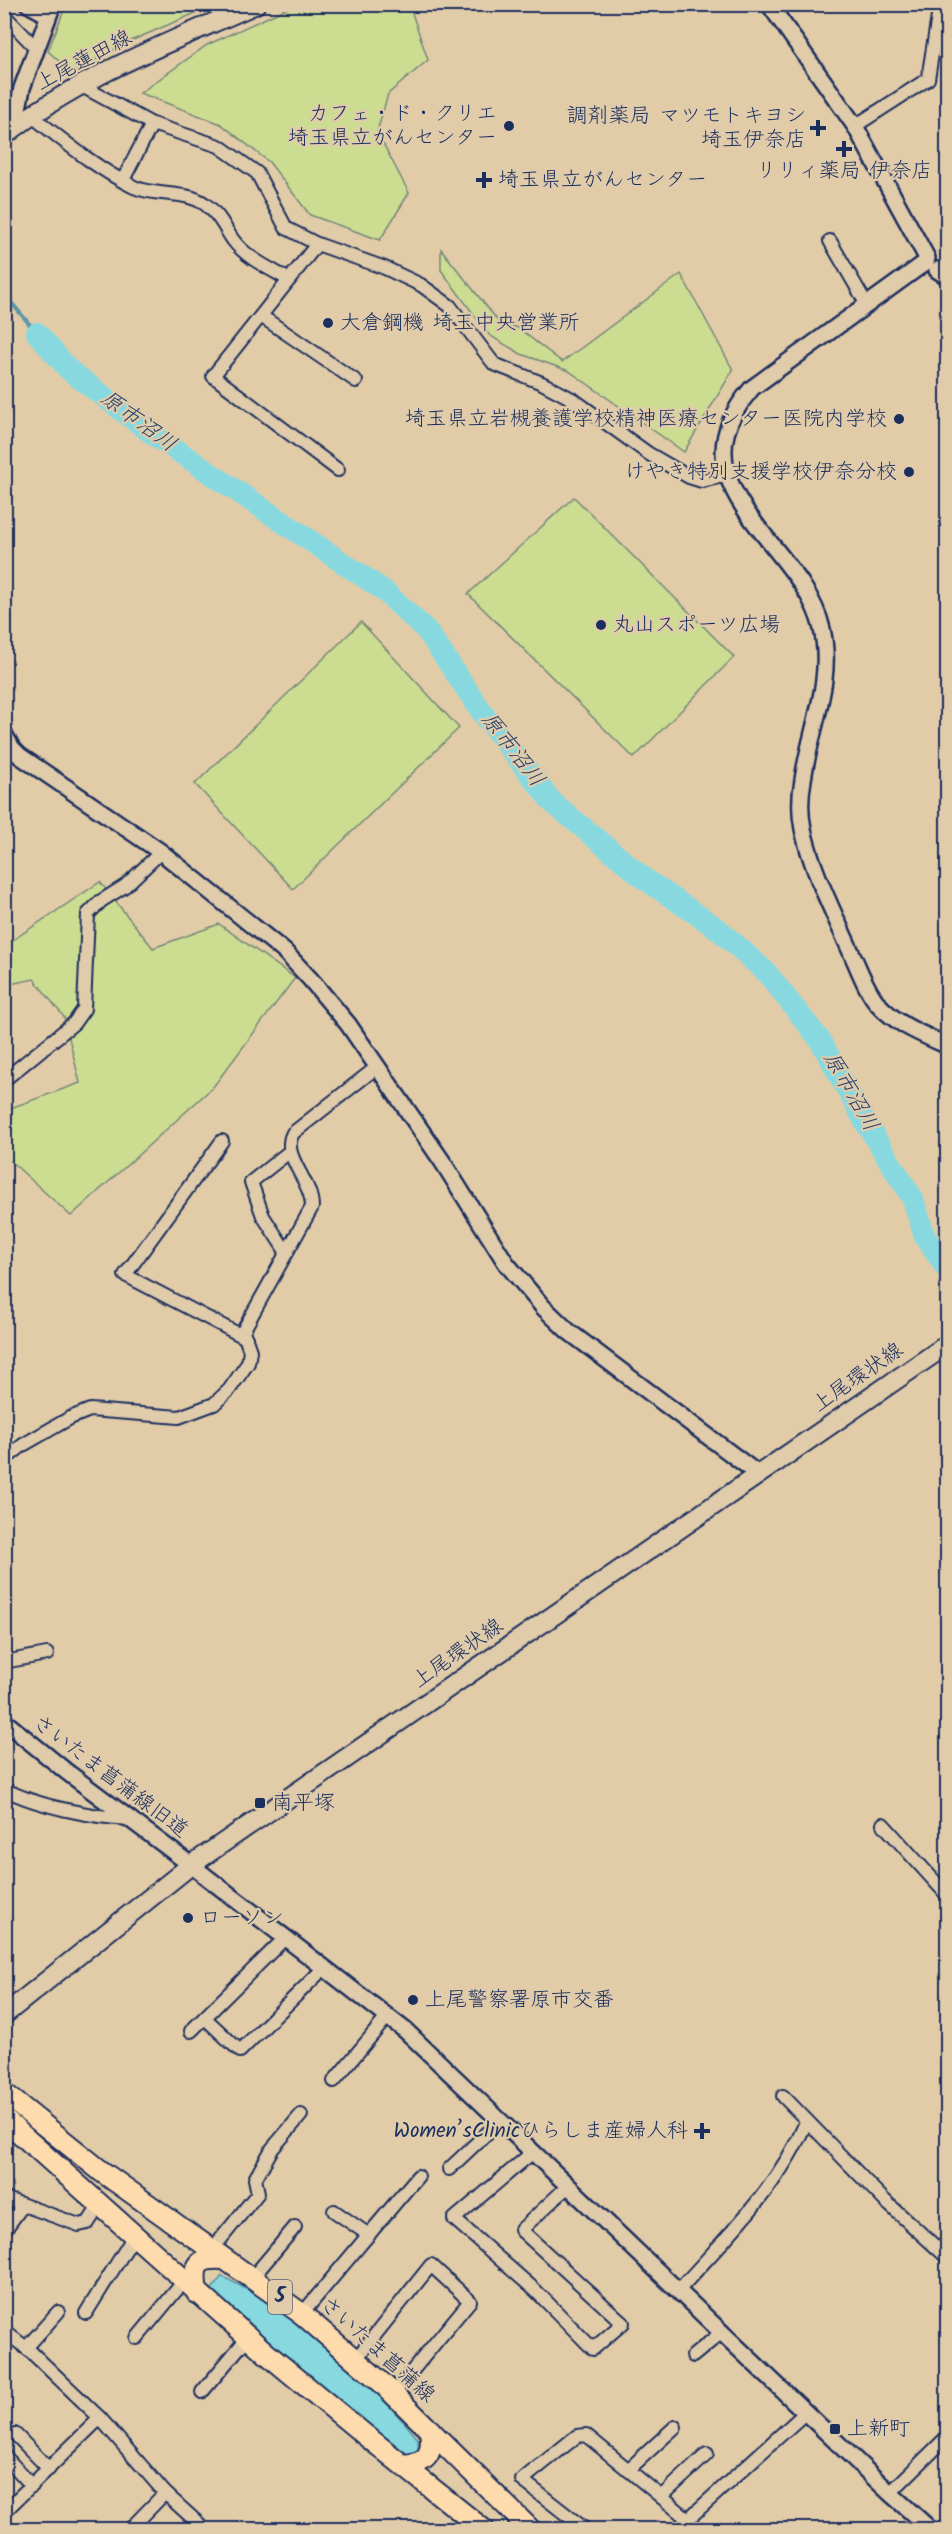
<svg xmlns="http://www.w3.org/2000/svg" width="952" height="2534" viewBox="0 0 952 2534" font-family="Kalam,'Klee One',sans-serif">
<style>
.green{fill:#ccdd92;stroke:#748678;stroke-width:1.5}
.water{fill:#88d9df;stroke:#5c95ab;stroke-width:1.5}
.lines{fill:none;stroke-linecap:round;stroke-linejoin:round}
.stream{stroke:#5c95ab;stroke-width:4}
.river{stroke:#88d9df;stroke-width:22}
.minor-casing{stroke:#1b2f5e;stroke-width:16}
.tertiary-casing{stroke:#1b2f5e;stroke-width:20}
.secondary-casing{stroke:#1b2f5e;stroke-width:22}
.primary-casing{stroke:#1b2f5e;stroke-width:24}
.minor{stroke:#e0cbaa;stroke-width:12}
.tertiary{stroke:#e0cbaa;stroke-width:15}
.secondary{stroke:#e0cbaa;stroke-width:18}
.primary{stroke:#fedbac;stroke-width:20}
.poi-dot{fill:#1b2f5e;stroke:#e0cbaa;stroke-width:2}
.labels{text-anchor:middle;dominant-baseline:central;stroke-width:4.5;stroke-linejoin:round;paint-order:stroke}
.shield{fill:#e0cbaa;stroke:#565e75;stroke-width:1.5}
.shield-label{font-size:20px;font-weight:bold;fill:#1b2f5e}
.street-label{font-size:21px;fill:#1b2f5e;stroke:#e0cbaa}
.poi-label{font-size:21px;fill:#1b2f5e;stroke:#e0cbaa;text-anchor:start}
.water-label{font-size:22px;font-style:italic;fill:#26406b;stroke:#e0cbaa}
</style>
<rect width="100%" height="100%" fill="#e2cca8"/>
<filter id="ink" filterUnits="userSpaceOnUse"><feTurbulence type="fractalNoise" baseFrequency=".0167" numOctaves="2"/><feDisplacementMap in="SourceGraphic" scale="12" xChannelSelector="R" yChannelSelector="G"/><feConvolveMatrix kernelMatrix="1 2 1 2 8 2 1 2 1" color-interpolation-filters="sRGB"/></filter>
<g filter="url(#ink)">
<g class="green">
<path d="M 66,5 L 66,4 L 214,5 L 126,43 L 72,73 L 48,51 Z"/>
<path d="M 294,5 L 419,5 L 411,10 L 428,60 L 388,94 L 377,132 L 409,193 L 380,240 L 310,215 L 269,162 L 221,124 L 140,93 L 207,45 Z"/>
<path d="M 441,249 L 498,321 L 518,328 L 562,362 L 681,274 L 733,370 L 684,452 L 569,371 L 521,354 L 489,335 L 441,270 Z"/>
<path d="M 574,497 L 734,657 L 634,758 L 468,594 Z"/>
<path d="M 361,622 L 459,728 L 293,889 L 195,784 Z"/>
<path d="M 100,882 L 153,948 L 219,924 L 295,978 L 213,1087 L 71,1216 L 5,1156 L 5,1110 L 80,1083 L 64,1017 L 34,979 L 5,985 L 4,946 Z"/>
</g>
<path class="water" d="M 222,2276 L 273,2304 L 319,2338 L 373,2388 L 408,2427 L 418,2439 L 418,2451 L 414,2455 L 403,2456 L 210,2292 Z"/>
<g class="lines">
<path class="stream" d="M 4,294 L 37,333"/>
<path class="river" d="M 37,333 L 69,370 L 154,435 L 383,590 L 427,631 L 486,718 L 552,802 L 646,880 L 718,929 L 766,972 L 820,1040 L 864,1120 L 913,1199 L 925,1237 L 948,1270"/>
<defs>
<g id="minor">
<path d="M 4,15 L 36,48"/>
<path d="M 948,30 L 944,31 L 943,44 L 948,54"/>
<path d="M 80,85 L 152,124 L 219,146 L 257,173 L 286,228 L 317,244 L 385,268 L 421,285 L 450,306 L 494,364 L 542,383 L 574,400 L 649,454 L 689,477 L 702,481 L 727,475"/>
<path d="M 32,116 C 64,141 97,169 134,187 C 156,197 185,190 205,204 C 219,214 224,227 233,240 C 246,258 271,269 289,280 L 317,244"/>
<path d="M 855,126 L 928,79 L 940,4"/>
<path d="M 123,180 L 152,124"/>
<path d="M 830,241 L 867,305"/>
<path d="M 289,280 L 213,376 L 338,470"/>
<path d="M 261,316 L 356,381"/>
<path d="M 4,1080 L 74,1023 L 84,1009 L 88,914 L 101,901 L 125,886 L 161,852"/>
<path d="M 222,1141 L 125,1275 L 246,1338"/>
<path d="M 287,1253 L 263,1216 L 251,1182 L 289,1152"/>
<path d="M 4,1460 L 23,1445 L 70,1418 L 90,1410 L 179,1417 L 214,1404 L 229,1390 L 248,1363 L 250,1351 L 243,1331 L 312,1207 C 312,1180 280,1156 293,1133 L 377,1067"/>
<path d="M 4,1662 L 47,1654"/>
<path d="M 4,1789 C 37,1806 92,1817 129,1819"/>
<path d="M 883,1824 L 948,1896"/>
<path d="M 205,2018 L 240,2051 L 325,1967"/>
<path d="M 191,2031 L 286,1937"/>
<path d="M 334,2081 L 388,2016"/>
<path d="M 783,2096 L 884,2200 L 948,2258"/>
<path d="M 533,2152 L 454,2219 L 535,2290 L 593,2349 L 623,2323 L 521,2230 L 568,2186"/>
<path d="M 449,2169 L 500,2121"/>
<path d="M 4,2198 L 79,2225 L 88,2223 L 101,2203"/>
<path d="M 334,2211 L 369,2235"/>
<path d="M 4,2231 L 23,2205"/>
<path d="M 212,2250 L 258,2193 L 255,2179 L 272,2149 L 301,2115"/>
<path d="M 252,2278 L 295,2227"/>
<path d="M 678,2291 C 725,2238 779,2188 806,2122"/>
<path d="M 86,2313 L 134,2236"/>
<path d="M 302,2314 L 418,2176"/>
<path d="M 4,2331 L 29,2350 L 100,2418 L 4,2512"/>
<path d="M 137,2338 L 184,2281"/>
<path d="M 26,2348 L 58,2312"/>
<path d="M 693,2356 L 722,2332"/>
<path d="M 355,2360 L 431,2265 L 470,2301 L 393,2394"/>
<path d="M 202,2392 L 248,2337"/>
<path d="M 100,2418 L 165,2493"/>
<path d="M 15,2434 L 49,2469"/>
<path d="M 4,2455 L 32,2486"/>
<path d="M 628,2470 L 675,2427"/>
<path d="M 890,2493 L 948,2436"/>
<path d="M 661,2497 L 707,2454"/>
<path d="M 129,2530 L 165,2493 L 199,2524"/>
<path d="M 586,2530 L 522,2480 L 577,2436 L 586,2435 L 688,2519"/>
<path d="M 676,2530 L 806,2412"/>
</g>
<g id="tertiary">
<path d="M 28,4 L 48,15"/>
<path d="M 769,4 L 855,126 L 927,258 L 926,262 L 752,388 C 666,487 803,543 822,629 C 834,681 810,729 803,780 C 800,796 800,814 803,829 C 812,871 834,913 851,952 C 859,969 866,990 878,1004 C 897,1025 922,1034 948,1046"/>
<path d="M 14,129 L 22,88 L 53,4"/>
<path d="M 937,270 L 948,277"/>
<path d="M 4,734 L 12,748 L 20,756 L 161,852 L 285,952 L 311,980 L 348,1024 L 442,1161 L 506,1263 L 543,1307 L 568,1331 L 758,1474"/>
<path d="M 4,1721 L 67,1772 L 191,1865 L 406,2031 L 890,2493 L 931,2530"/>
</g>
<g id="secondary">
<path d="M 4,136 C 79,76 169,43 256,4"/>
<path d="M 4,2015 L 191,1865 L 948,1344"/>
</g>
<g id="primary">
<path d="M 4,2093 L 101,2171 L 302,2314 L 382,2383 L 531,2530"/>
<path d="M 4,2119 L 266,2353 L 365,2435 L 484,2530"/>
<path d="M 197,2293 C 193,2266 196,2257 224,2259"/>
<path d="M 404,2465 C 429,2463 433,2453 430,2430"/>
</g>
</defs>
<use href="#minor" class="minor-casing"/>
<use href="#tertiary" class="tertiary-casing"/>
<use href="#secondary" class="secondary-casing"/>
<use href="#primary" class="primary-casing"/>
<use href="#minor" class="minor"/>
<use href="#tertiary" class="tertiary"/>
<use href="#secondary" class="secondary"/>
<use href="#primary" class="primary"/>
</g>
</g>
<g class="poi-dot">
<circle cx="509" cy="126" r="6"/>
<path d="M815 119h6v6h6v6h-6v6h-6v-6h-6v-6h6z"/>
<path d="M841 140h6v6h6v6h-6v6h-6v-6h-6v-6h6z"/>
<path d="M481 171h6v6h6v6h-6v6h-6v-6h-6v-6h6z"/>
<circle cx="328" cy="323" r="6"/>
<circle cx="899" cy="419" r="6"/>
<circle cx="909" cy="472" r="6"/>
<circle cx="601" cy="625" r="6"/>
<rect x="254" y="1797" width="12" height="12" rx="3"/>
<circle cx="188" cy="1918" r="6"/>
<circle cx="413" cy="2000" r="6"/>
<path d="M699 2122h6v6h6v6h-6v6h-6v-6h-6v-6h6z"/>
<rect x="829" y="2423" width="12" height="12" rx="3"/>
</g>
<g class="labels">
<rect class="shield" x="268" y="2280" width="24" height="34" rx="4.5"/>
<g class="shield-label">
<text x="280" y="2297">5</text>
</g>
<g class="street-label">
<text transform="translate(84 61) rotate(-28)">上尾蓮田線</text>
<text transform="translate(858 1378) rotate(-35)">上尾環状線</text>
<text transform="translate(458 1654) rotate(-35)">上尾環状線</text>
<text transform="translate(110 1777) rotate(37)">さいたま菖蒲線旧道</text>
<text transform="translate(377 2350) rotate(42)">さいたま菖蒲線</text>
</g>
<g class="poi-label">
<text x="497" y="114" text-anchor="end">カフェ・ド・クリエ<tspan x="497" dy="24">埼玉県立がんセンター</tspan></text>
<text x="806" y="116" text-anchor="end">調剤薬局 マツモトキヨシ<tspan x="806" dy="24">埼玉伊奈店</tspan></text>
<text x="844" y="171" text-anchor="middle">リリィ薬局 伊奈店</text>
<text x="498" y="180">埼玉県立がんセンター</text>
<text x="340" y="323">大倉鋼機 埼玉中央営業所</text>
<text x="887" y="419" text-anchor="end">埼玉県立岩槻養護学校精神医療センター医院内学校</text>
<text x="897" y="472" text-anchor="end">けやき特別支援学校伊奈分校</text>
<text x="613" y="625">丸山スポーツ広場</text>
<text x="272" y="1803">南平塚</text>
<text x="200" y="1918">ローソン</text>
<text x="425" y="2000">上尾警察署原市交番</text>
<text x="688" y="2131" text-anchor="end">Women’sClinicひらしま産婦人科</text>
<text x="847" y="2429">上新町</text>
</g>
<g class="water-label">
<text transform="translate(138 422) rotate(36)">原市沼川</text>
<text transform="translate(512 750) rotate(52)">原市沼川</text>
<text transform="translate(850 1092) rotate(60)">原市沼川</text>
</g>
</g>
<rect width="952" height="2534" fill="none" stroke="#e0cbaa" stroke-width="24"/>
<rect x="12" y="12" width="928" height="2510" fill="none" stroke="#1b2f5e" stroke-width="2" filter="url(#ink)"/>
</svg>
